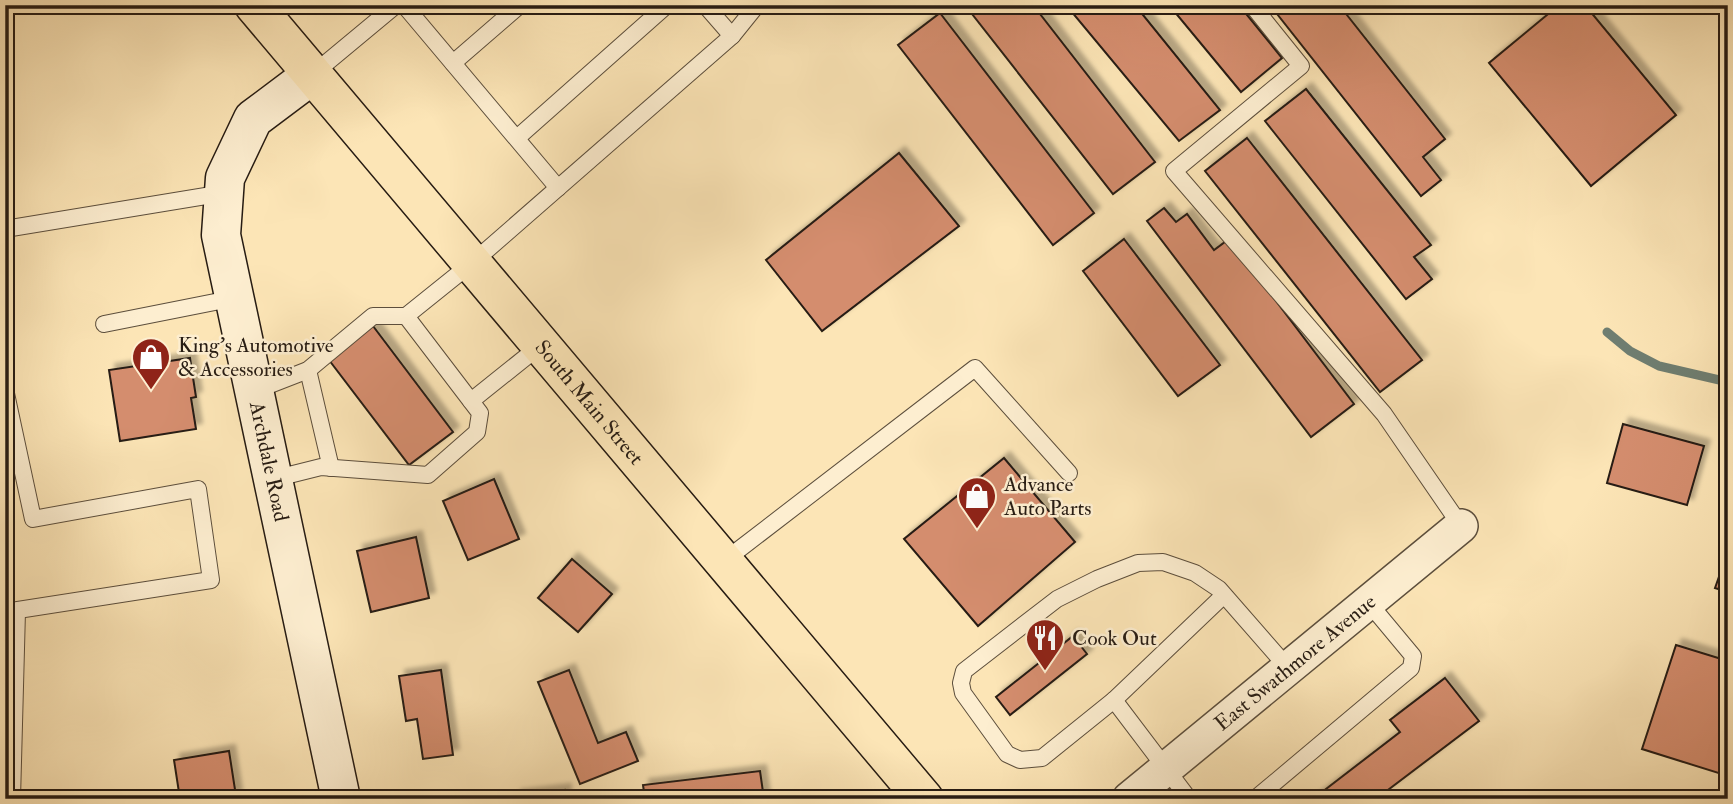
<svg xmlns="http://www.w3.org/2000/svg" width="1733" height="804" viewBox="0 0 1733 804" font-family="'IM FELL Double Pica',serif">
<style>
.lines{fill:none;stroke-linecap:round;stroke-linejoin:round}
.stream{stroke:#6f7e71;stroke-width:9}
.building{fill:#d48d6e;stroke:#271c13;stroke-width:2;filter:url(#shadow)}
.lane-casing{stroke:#5c4e3c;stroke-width:18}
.street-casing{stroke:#5c4e3c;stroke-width:36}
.secondary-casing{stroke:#271c13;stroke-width:41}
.primary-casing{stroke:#271c13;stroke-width:41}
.lane{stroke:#fdeed0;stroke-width:16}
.street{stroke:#fdeed0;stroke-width:33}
.secondary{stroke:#fdeed0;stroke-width:38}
.primary{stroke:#fce5b6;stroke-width:38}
.labels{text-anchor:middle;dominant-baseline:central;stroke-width:5;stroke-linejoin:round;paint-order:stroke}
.poi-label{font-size:21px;fill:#271c13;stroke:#fdeed0;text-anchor:start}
.street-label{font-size:21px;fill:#271c13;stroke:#fdeed0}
</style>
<defs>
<filter id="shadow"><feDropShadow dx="6" dy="-6" stdDeviation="2" flood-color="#0004"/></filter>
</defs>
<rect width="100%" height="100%" fill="#fce5b6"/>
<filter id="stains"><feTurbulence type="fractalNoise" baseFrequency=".00286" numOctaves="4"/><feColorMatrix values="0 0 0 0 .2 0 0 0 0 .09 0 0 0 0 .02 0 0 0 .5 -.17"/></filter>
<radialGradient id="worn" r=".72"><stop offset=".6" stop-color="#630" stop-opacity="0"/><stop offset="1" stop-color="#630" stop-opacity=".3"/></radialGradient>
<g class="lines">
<path class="stream" d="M 1607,332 L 1630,351 L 1659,366 L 1728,382"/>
</g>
<g class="building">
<path d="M 965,5 L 1033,5 L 1155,162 L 1113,194 Z"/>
<path d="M 1066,5 L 1135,5 L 1220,110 L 1179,141 Z"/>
<path d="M 1169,5 L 1239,5 L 1282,58 L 1241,92 Z"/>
<path d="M 1270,5 L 1339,5 L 1445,139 L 1423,157 L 1441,180 L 1421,196 Z"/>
<path d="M 1559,5 L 1585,5 L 1676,115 L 1591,186 L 1489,63 Z"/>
<path d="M 940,13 L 1094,213 L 1053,245 L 898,45 Z"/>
<path d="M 1306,89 L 1431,245 L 1414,257 L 1432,279 L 1406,299 L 1265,121 Z"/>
<path d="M 1247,138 L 1422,360 L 1380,392 L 1205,171 Z"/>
<path d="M 899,153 L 959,226 L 822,331 L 766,260 Z"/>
<path d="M 1164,208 L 1176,222 L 1187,214 L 1214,250 L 1229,239 L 1354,404 L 1311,437 L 1147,221 Z"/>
<path d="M 1124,239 L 1220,365 L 1178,396 L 1083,271 Z"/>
<path d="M 373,326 L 453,432 L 409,465 L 329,360 Z"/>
<path d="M 190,358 L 196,397 L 191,398 L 196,429 L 120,441 L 109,370 Z"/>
<path d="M 1623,424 L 1704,446 L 1687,505 L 1607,483 Z"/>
<path d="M 1004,458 L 1075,542 L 978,626 L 904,539 Z"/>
<path d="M 494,479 L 519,539 L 468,560 L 443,501 Z"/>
<path d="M 416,537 L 429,598 L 371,612 L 357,551 Z"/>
<path d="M 1728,551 L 1728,592 L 1715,588 Z"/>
<path d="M 572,559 L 612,594 L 578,632 L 538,598 Z"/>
<path d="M 1073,636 L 1087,654 L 1010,715 L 996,697 Z"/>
<path d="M 1676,645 L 1728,661 L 1728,776 L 1642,749 Z"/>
<path d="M 441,670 L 453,755 L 423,759 L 417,719 L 406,721 L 399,676 Z"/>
<path d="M 569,670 L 598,743 L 626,732 L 638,761 L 580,784 L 538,682 Z"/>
<path d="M 1445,678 L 1479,721 L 1376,799 L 1313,799 L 1400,732 L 1390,720 Z"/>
<path d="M 229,751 L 236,796 L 217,799 L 180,799 L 174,760 Z"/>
<path d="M 760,771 L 764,799 L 645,799 L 643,785 Z"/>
<path d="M 565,790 L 565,799 L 515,799 L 515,796 Z"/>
</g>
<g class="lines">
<defs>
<g id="lane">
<path d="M 404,5 L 558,188"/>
<path d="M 1252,5 L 1301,66 L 1174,171 L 1384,414 L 1461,526"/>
<path d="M 732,36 L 757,5"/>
<path d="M 453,63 L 520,5"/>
<path d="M 313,74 L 396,5"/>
<path d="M 517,138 L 667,5"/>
<path d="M 5,229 L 224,193"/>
<path d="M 406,316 L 472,263 L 732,36 L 705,5"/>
<path d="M 104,324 L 235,298"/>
<path d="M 308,370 L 331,468"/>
<path d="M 5,389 L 33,519 L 198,489 L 211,580 L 5,612"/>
<path d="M 254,391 L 308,370 L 373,316 L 406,316 L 480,413 L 477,432 L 428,475 L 321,467 L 273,479"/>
<path d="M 471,401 L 541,345"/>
<path d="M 724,561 L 975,368 L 1069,473"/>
<path d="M 1224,595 L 1114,700 L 1042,758 L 1020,760 L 1007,754 L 963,693 L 961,683 L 964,671 L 1057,599 L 1097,579 L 1138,563 L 1163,562 L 1195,573 L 1219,589 L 1288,668"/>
<path d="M 1114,700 L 1189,799"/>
<path d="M 12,799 L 17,611"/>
<path d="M 1255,799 L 1411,668 L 1413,656 L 1368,602"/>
</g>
<g id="street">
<path id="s1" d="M 1129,799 L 1461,526"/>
</g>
<g id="secondary">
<path id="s2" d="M 313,74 L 253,119 L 225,178 L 221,235 L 341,799"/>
</g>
<g id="primary">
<path id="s3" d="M 254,5 L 924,799"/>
</g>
</defs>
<use href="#lane" class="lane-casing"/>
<use href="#street" class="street-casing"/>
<use href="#secondary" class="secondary-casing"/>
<use href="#primary" class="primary-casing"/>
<use href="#lane" class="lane"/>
<use href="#street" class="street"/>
<use href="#secondary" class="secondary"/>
<use href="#primary" class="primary"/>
</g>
<defs>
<symbol id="shop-pin" viewBox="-11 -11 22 30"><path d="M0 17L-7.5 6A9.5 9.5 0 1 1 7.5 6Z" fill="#8f2418" stroke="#fdeed0"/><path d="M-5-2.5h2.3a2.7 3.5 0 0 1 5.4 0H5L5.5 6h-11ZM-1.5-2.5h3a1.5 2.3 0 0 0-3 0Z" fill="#fff"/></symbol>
<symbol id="restaurant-pin" viewBox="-11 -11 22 30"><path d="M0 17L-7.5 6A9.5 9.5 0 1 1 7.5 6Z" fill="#8f2418" stroke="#fdeed0"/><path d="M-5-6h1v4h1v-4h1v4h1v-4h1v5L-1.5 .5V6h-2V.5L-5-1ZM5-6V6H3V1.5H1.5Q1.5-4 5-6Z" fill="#fff"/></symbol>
</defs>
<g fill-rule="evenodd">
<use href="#shop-pin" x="129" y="335" width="44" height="60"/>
<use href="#shop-pin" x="955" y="474" width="44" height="60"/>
<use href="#restaurant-pin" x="1023" y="616" width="44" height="60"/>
</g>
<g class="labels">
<g class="poi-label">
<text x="178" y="345">King's Automotive<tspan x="178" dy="24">&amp; Accessories</tspan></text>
<text x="1004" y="484">Advance<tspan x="1004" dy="24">Auto Parts</tspan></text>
<text x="1072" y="638">Cook Out</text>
</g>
<g class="street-label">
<text stroke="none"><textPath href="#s3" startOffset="520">South Main Street</textPath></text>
<text stroke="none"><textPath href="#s2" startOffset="429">Archdale Road</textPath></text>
<text stroke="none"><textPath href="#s1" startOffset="215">East Swathmore Avenue</textPath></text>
</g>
</g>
<rect width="1733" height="804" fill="none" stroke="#fce5b6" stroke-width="28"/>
<rect x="7" y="7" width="1719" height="790" fill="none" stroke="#271c13" stroke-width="3.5"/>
<rect x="14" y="14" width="1705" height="776" fill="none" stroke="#271c13" stroke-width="2"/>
<rect width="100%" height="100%" filter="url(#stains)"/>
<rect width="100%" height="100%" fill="url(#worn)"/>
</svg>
